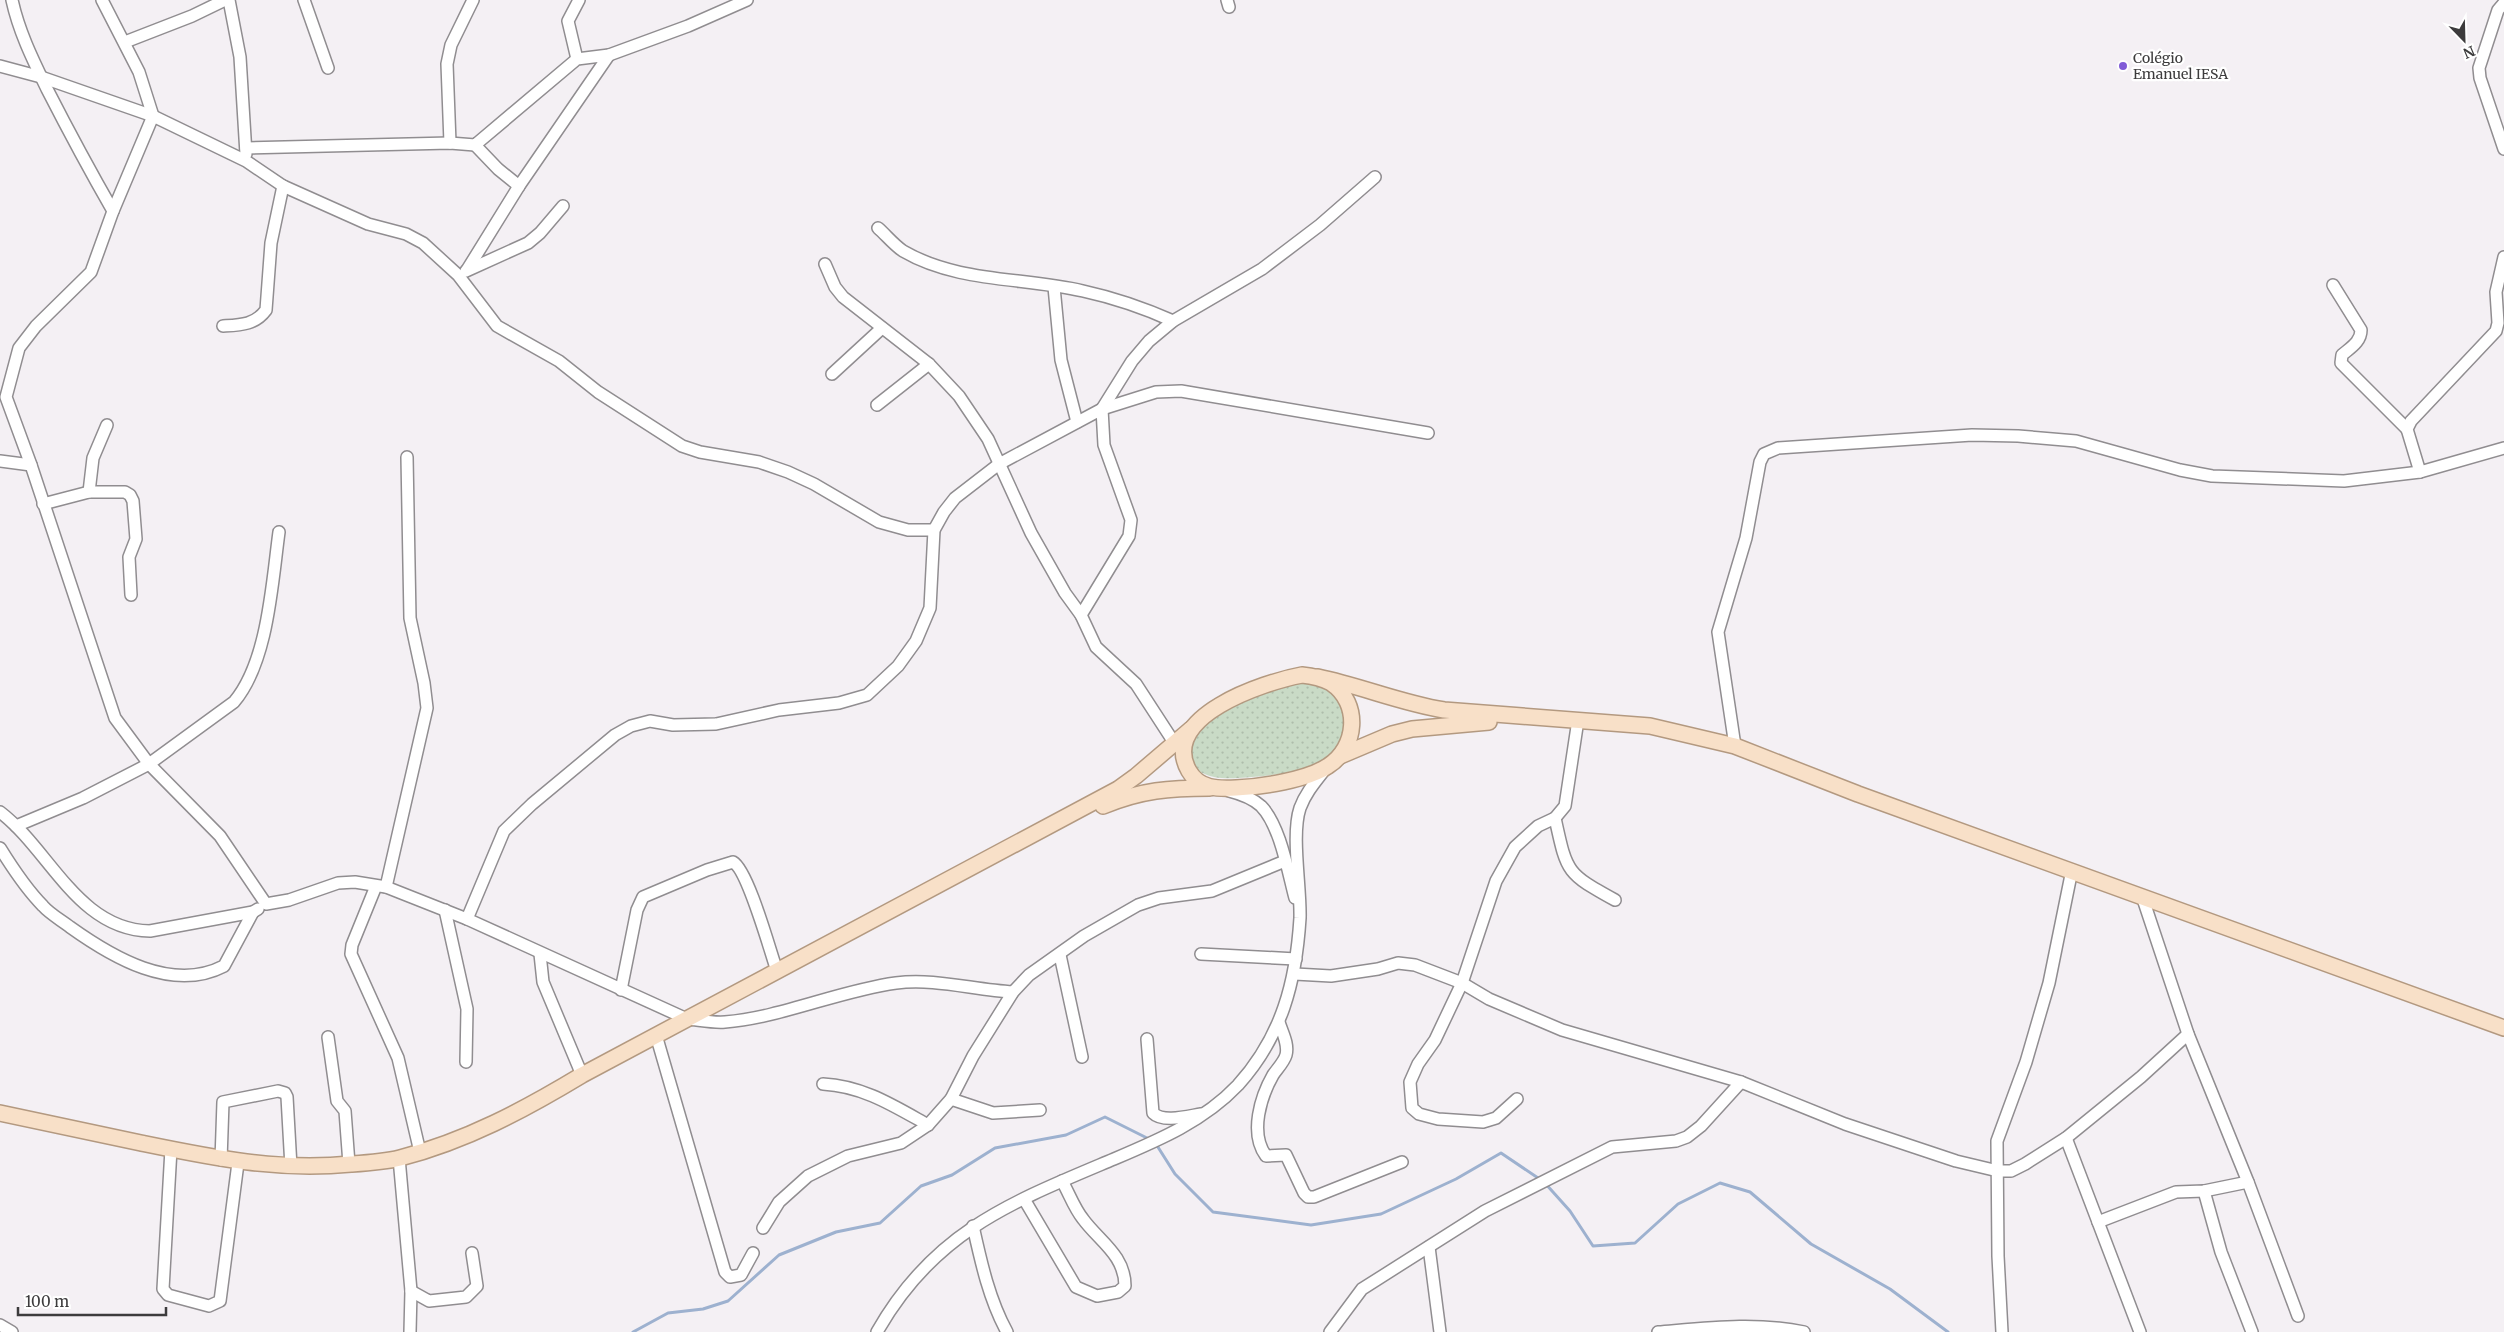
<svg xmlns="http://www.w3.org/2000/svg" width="2504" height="1332" viewBox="0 0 2504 1332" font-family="Merriweather,serif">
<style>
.green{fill:url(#green-dots)}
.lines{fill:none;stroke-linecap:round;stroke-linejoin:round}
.stream{stroke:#9db1cf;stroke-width:3}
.minor-casing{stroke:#908d90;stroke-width:14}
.major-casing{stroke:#b39980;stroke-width:18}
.minor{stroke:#fff;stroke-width:11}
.major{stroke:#f8e0c8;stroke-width:15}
.poi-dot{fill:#815cd7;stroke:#fff;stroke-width:2}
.labels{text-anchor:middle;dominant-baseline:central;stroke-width:4.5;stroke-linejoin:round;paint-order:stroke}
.poi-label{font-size:14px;fill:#3c3b3c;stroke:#fff;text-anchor:start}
</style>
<defs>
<pattern id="green-dots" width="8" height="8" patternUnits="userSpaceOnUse" patternTransform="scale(1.25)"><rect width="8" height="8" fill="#c9dbc6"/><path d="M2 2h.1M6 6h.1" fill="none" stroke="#aebdab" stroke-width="1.8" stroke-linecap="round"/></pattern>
</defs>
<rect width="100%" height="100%" fill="#f4f0f4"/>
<path class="green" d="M 1304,681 C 1313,683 1321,685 1329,691 C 1351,708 1349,748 1323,761 C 1298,774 1265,776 1238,778 C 1182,782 1176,747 1217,715 C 1240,698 1276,685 1304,681 Z"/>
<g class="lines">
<g class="stream">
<path d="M 1156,1144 L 1175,1174 L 1213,1212 L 1311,1225 L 1381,1214 L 1456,1179 L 1501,1153 L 1544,1182 L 1570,1211 L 1593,1246 L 1635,1243 L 1678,1204 L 1720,1183 L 1750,1192 L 1811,1244 L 1890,1289 L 1948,1332"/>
<path d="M 633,1332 L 668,1313 L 703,1309 L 728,1301 L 779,1255 L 836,1232 L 880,1223 L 921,1186 L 952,1175 L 995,1148 L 1066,1135 L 1105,1117 L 1151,1140"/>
</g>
<defs>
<g id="minor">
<path d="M 12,0 C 19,32 33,60 47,89 C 68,130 90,171 113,211 L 91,272 L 36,326 L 19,348 L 6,397 L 31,465 L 115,718 L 149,764 L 220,836 L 266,904 L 289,900 L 338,883 L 355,882 L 386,887 L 467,919 L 687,1019 C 699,1020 712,1023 725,1022 C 783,1017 838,991 896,983 C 935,978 974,990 1013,992"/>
<path d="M 102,0 L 139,72 L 153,116 L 113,211"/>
<path d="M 229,0 L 240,57 L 246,154"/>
<path d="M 304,0 L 328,68"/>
<path d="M 1227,0 L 1229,7"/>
<path d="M 2504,3 L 2498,10 L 2479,68 L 2480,78 L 2504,149"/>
<path d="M 125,42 L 192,16 L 225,0"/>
<path d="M 577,59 L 568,21 L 579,0"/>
<path d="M 0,66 L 41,77 L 153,116 L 246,161 L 283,186 L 368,224 L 406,234 L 423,243 L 458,275 L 497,326 L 559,361 L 598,392 L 682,446 L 700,452 L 759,462 L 788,472 L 814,484 L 879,522 L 908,530 L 934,530"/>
<path d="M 450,143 L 447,64 L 451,45 L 473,0"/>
<path d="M 475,145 L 498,169 L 519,186"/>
<path d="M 246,148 L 450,143 L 475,145 L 577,59 L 609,55 L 688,26 L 747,0"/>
<path d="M 878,228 C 886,235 894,245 903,251 C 958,283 1023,277 1083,291 C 1115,298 1144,308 1173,321"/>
<path d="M 825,264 L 835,287 L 843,297 L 929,364 L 959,396 L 988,439 L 1031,533 L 1065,593 L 1081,615 L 1096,647 L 1136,684 L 1175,744"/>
<path d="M 467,270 L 519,186 L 609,55"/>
<path d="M 466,271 L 528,243 L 540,233 L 563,206"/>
<path d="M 2333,285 L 2361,330 C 2361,342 2350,348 2342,355 L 2341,363 L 2407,429"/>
<path d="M 1054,287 L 1061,360 L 1077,422"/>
<path d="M 223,326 C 240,325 255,325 266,310 L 271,243 L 283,186"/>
<path d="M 832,374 L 882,328"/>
<path d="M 877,405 L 929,364"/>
<path d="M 0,461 L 31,465"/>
<path d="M 2420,472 L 2407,429 L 2411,421 L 2496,331 L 2498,323 L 2496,292 L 2504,257"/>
<path d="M 89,492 L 93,458 L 107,425"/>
<path d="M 43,504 L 89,492 L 125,492 L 130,495 L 133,501 L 136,539 L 129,557 L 131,595"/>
<path d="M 1081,615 L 1129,536 L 1131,520 L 1104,445 L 1102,409 L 1132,361 L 1149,341 L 1173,321 L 1262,269 L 1320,225 L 1375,177"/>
<path d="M 1735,746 L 1718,632 L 1746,538 L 1760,462 L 1764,454 L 1778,448 L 1972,435 L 2018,436 L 2076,441 L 2180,470 L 2212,476 L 2344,481 L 2420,472 L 2504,448"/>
<path d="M 1229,791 C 1241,794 1252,798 1261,806 C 1280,825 1288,872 1295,898"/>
<path d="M 0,812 C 50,850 78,930 150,931 L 253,912 L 258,909"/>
<path d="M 1555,818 C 1567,873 1566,873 1615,900"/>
<path d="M 16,826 L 83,798 L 149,764 L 234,702 C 268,662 272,583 279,532"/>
<path d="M 0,848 C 13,869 26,889 43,906 C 50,914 61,920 70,927 C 112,957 172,993 224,966 L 253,912"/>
<path d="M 376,886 L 352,945 L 351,954 L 398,1058 L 420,1152"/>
<path d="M 386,887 L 427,708 L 424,683 L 410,618 L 407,457"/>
<path d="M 2142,896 L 2188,1034 L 2248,1182 L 2298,1316"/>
<path d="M 445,910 L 467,1009 L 466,1062"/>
<path d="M 467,919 L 504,831 L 532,804 L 615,735 L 631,726 L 650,721 L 673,725 L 716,724 L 779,710 L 839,703 L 867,695 L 898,666 L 916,641 L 930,608 L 934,530 L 944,512 L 955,498 L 999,464 L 1102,409 L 1156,392 L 1181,391 L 1428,433"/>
<path d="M 540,954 L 543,982 L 582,1075"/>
<path d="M 1201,954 L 1296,959"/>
<path d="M 1060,955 L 1082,1057"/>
<path d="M 1295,974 L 1331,976 L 1378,969 L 1398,963 L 1415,965 L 1462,983 L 1489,999 L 1562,1030 L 1741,1082 L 1845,1124 L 1956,1161 L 1998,1171 L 2011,1171 L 2025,1164 L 2066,1138 L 2141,1077 L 2188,1034"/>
<path d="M 621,990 L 637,910 L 643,897 L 707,870 L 733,862 C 748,870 770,951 777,971"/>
<path d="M 1279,1022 C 1282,1032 1289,1044 1286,1055 C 1284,1062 1277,1069 1273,1075 C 1261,1096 1249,1133 1266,1156 L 1286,1155 L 1304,1193 L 1308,1197 L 1314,1197 L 1402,1162"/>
<path d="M 656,1035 L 725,1272 L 730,1277 L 741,1275 L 753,1253"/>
<path d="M 328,1037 L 337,1101 L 345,1111 L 349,1164"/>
<path d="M 1147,1039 L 1153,1113 C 1163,1123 1188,1116 1201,1114"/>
<path d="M 823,1084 C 863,1086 894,1106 928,1125"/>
<path d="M 951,1099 L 993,1113 L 1040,1110"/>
<path d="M 1517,1099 L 1496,1118 L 1483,1122 L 1438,1119 L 1419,1114 L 1412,1108 L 1410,1082 L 1418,1064 L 1435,1040 L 1462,983 L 1496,881 L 1515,847 L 1538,826 L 1555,818 L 1565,806 L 1578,720"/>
<path d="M 2066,1138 L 2140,1332"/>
<path d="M 171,1149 L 163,1289 L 168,1295 L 209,1306 L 220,1301 L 238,1163"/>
<path d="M 399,1158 L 411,1291 L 410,1332"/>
<path d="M 221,1160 L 223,1102 L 278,1091 L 285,1093 L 287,1097 L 291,1167"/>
<path d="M 2204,1191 L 2221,1252 L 2252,1332"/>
<path d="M 1024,1199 L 1076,1287 L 1097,1296 L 1118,1292 L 1125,1286 C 1125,1255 1099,1241 1083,1219 C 1074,1208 1069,1193 1062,1181"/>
<path d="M 2098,1222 L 2176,1192 L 2204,1191 L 2248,1182"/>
<path d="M 973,1226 C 981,1262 989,1299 1007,1332"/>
<path d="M 763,1228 L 779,1202 L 808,1176 L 848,1156 L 901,1143 L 928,1125 L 951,1099 L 973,1056 L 1013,992 L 1029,975 L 1084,936 L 1138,905 L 1159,898 L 1212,891 L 1285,861"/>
<path d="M 1429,1247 L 1440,1332"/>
<path d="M 411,1291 L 429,1301 L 466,1297 L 477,1286 L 472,1253"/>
<path d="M 0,1325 L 12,1332"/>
<path d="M 877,1332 C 934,1231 1012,1202 1114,1159 C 1159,1140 1204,1121 1238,1085 C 1282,1036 1296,982 1300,918 C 1301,887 1291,835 1300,808 C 1306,792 1316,781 1326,768"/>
<path d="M 1330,1332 L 1362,1289 L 1485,1211 L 1612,1147 L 1676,1141 L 1687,1137 L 1701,1126 L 1741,1082"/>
<path d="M 1658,1332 C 1707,1328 1756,1322 1804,1332"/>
<path d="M 2002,1332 L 1998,1256 L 1997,1141 L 2026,1062 L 2049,983 L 2072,870"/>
</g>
<g id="major">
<path d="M 1302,675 C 1313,676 1322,678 1331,683 C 1361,703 1357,748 1328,766 C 1307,780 1261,787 1236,788 C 1218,789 1199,789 1189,771 C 1158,717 1264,682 1302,675 Z"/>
<path d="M 1318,677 C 1361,686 1401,703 1444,710 L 1650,726 L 1735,746 L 1858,794 L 2504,1028"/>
<path d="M 1340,756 L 1392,734 L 1412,729 L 1489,722"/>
<path d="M 1103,806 C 1141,790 1170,788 1210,788"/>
<path d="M 0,1113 C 47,1123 94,1133 141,1143 C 214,1158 276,1171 351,1164 C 367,1163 384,1162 400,1158 C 466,1141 524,1110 582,1075 L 1118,789 L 1136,776 L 1191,729"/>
</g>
</defs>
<use href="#minor" class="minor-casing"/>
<use href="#major" class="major-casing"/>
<use href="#minor" class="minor"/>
<use href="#major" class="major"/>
</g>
<circle class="poi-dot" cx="2123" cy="66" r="5"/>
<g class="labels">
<g class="poi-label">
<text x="2133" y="58">Colégio<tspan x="2133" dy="16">Emanuel IESA</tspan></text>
</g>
</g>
<g transform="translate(2464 40) rotate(157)" stroke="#ffffff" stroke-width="4" paint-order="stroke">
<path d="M0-4L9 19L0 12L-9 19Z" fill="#3c3b3c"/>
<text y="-8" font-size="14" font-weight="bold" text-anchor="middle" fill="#3c3b3c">N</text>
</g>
<path d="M18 1307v8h148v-8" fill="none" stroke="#3c3b3c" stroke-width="2.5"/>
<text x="25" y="1307" font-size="15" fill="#3c3b3c" stroke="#ffffff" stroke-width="4" paint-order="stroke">100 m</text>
</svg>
